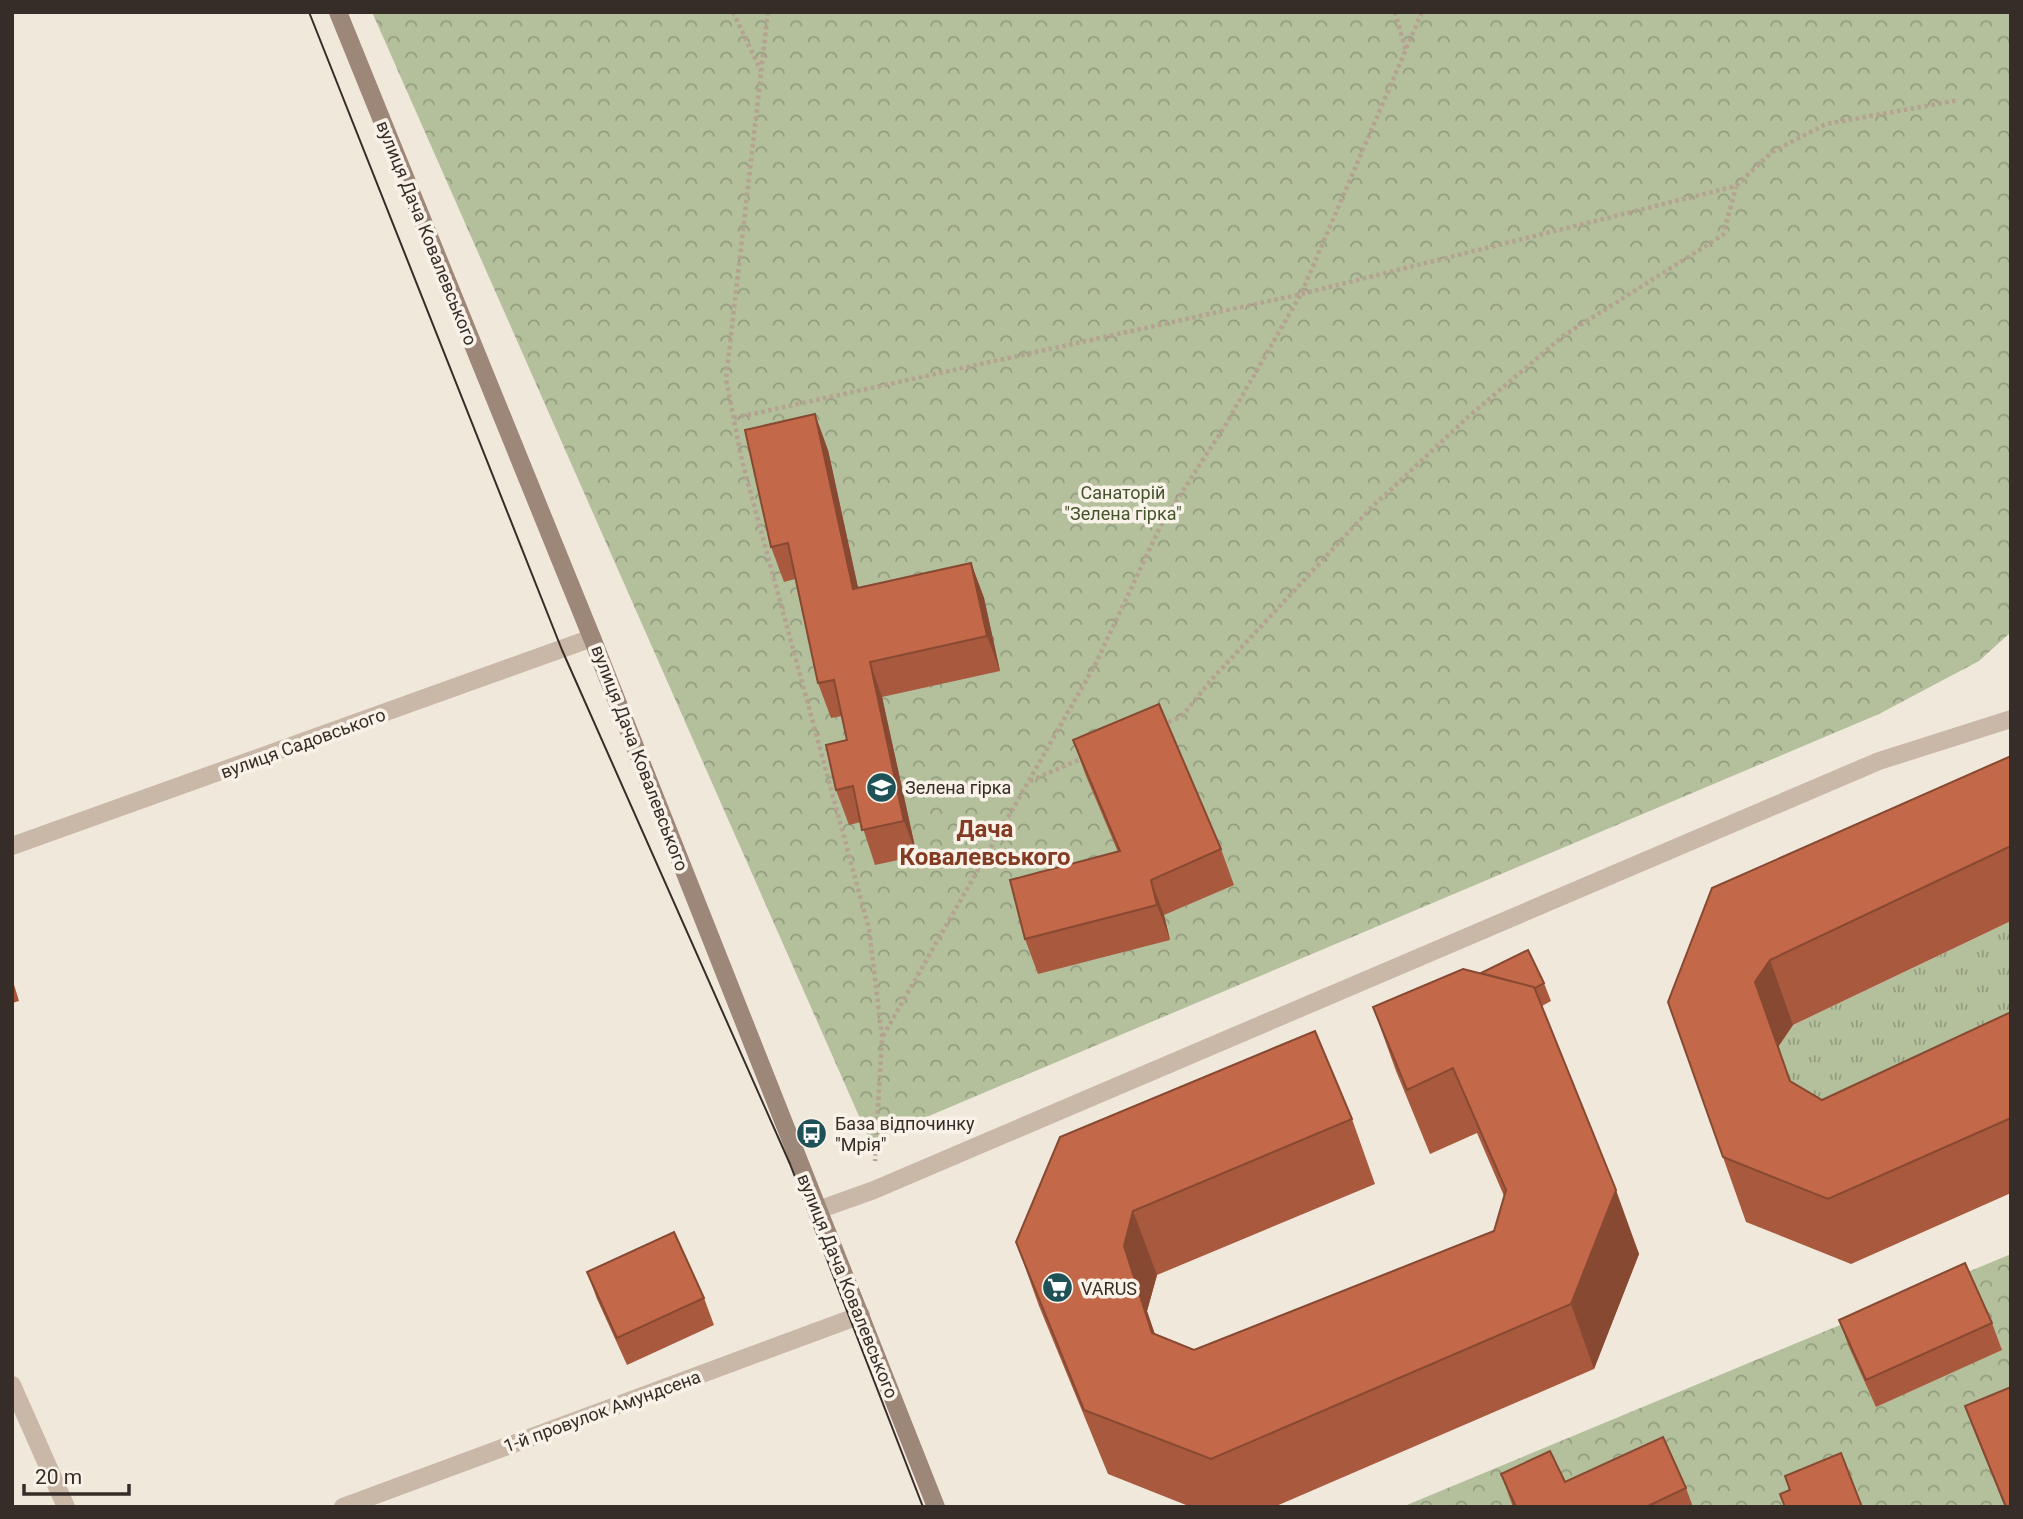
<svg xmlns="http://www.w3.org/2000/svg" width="2023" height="1519" viewBox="0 0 2023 1519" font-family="Roboto,sans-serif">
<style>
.grass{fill:url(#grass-tufts)}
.forest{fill:url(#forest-crowns)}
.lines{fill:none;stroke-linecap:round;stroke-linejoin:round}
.path{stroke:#b5a292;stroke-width:4.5;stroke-dasharray:3.5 3.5;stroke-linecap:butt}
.street{stroke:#c9b8a8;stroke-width:18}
.secondary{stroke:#9d8779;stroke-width:18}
.tram{stroke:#362d28;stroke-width:2}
.wall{fill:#a8593e}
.shaded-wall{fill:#884932}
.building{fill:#c36848;stroke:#884932;stroke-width:2}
.labels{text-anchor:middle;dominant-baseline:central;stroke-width:7;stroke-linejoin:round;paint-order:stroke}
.street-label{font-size:18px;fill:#362d28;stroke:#f9f2e8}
.park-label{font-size:18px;fill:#45542c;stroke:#f9f2e8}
.poi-label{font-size:18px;fill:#362d28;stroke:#f9f2e8;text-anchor:start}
.district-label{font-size:24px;font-weight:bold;fill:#833b23;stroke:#f9f2e8}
</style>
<defs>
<pattern id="grass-tufts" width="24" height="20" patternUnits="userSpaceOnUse" patternTransform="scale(1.75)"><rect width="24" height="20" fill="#b4c09c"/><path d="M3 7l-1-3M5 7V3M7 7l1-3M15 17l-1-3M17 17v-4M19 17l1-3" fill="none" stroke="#939c7f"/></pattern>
<pattern id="forest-crowns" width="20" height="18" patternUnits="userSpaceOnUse" patternTransform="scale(1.75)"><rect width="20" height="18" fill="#b4c09c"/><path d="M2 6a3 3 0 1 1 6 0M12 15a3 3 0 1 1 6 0" fill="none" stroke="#939c7f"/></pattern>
</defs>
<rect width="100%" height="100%" fill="#f1e8dc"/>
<path class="grass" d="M 2011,921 L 2011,1087 L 1814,1145 L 1778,1047 L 1793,1025 Z"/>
<g class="forest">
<path d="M 372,12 L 2011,12 L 2011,632 L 1979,661 L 1879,714 L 870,1141 Z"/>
<path d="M 2011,1254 L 2011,1507 L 1402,1507 Z"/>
</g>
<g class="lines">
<g class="path">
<path d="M 733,12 L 761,71"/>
<path d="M 768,12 L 726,379 L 742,461 L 869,929 L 882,1037 L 875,1161"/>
<path d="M 1395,12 L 1406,51"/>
<path d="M 734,418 L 1301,294 L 1736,186 L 1772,152 L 1826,124 L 1959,100"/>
<path d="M 1162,725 L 1181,717 L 1213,678 L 1370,509 L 1468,417 L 1563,336 L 1723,235 L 1736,187"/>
<path d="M 1030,781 L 1083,758"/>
<path d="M 883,1036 L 1095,665 L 1162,523 L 1223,429 L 1301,294 L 1422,12"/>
</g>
<g class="street">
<path d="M 12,846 L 592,638"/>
<path d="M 818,1210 L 874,1190 L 1879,761 L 2011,719"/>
<path d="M 12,1385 L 66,1507"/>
<path d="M 343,1507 L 861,1315"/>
</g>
<path class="secondary" d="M 338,12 L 592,638 L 936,1507"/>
<path class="tram" d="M 309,12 L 562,650 L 790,1164 L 923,1507"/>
</g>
<g class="wall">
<path d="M 828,450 L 858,588 L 971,563 L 984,598 L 1000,671 L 882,697 L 917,856 L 875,865 L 861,822 L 849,825 L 836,790 L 847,740 L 842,716 L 831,718 L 818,683 L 795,579 L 784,582 L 771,547 Z"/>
<path d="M 1073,740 L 1221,849 L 1234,885 L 1164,915 L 1170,940 L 1038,974 L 1025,939 L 1118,852 L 1086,776 Z"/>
<path d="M 2011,756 L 2011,921 L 1793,1025 L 1778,1047 L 1790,1081 L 1822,1100 L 2011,1012 L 2011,1193 L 1851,1264 L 1746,1222 L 1668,1002 Z"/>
<path d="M 1481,973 L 1544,983 L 1551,1001 L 1542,1006 L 1639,1254 L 1594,1369 L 1274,1507 L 1191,1507 L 1108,1474 L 1039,1306 L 1016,1242 L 1352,1119 L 1375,1184 L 1157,1275 L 1147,1311 L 1155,1334 L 1194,1350 L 1494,1231 L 1504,1196 L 1477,1133 L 1430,1154 L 1396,1071 L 1373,1007 Z"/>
<path d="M 12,978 L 19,1001 L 12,1003 Z"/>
<path d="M 587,1272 L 704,1298 L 714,1325 L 627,1365 L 597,1299 Z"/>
<path d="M 1839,1320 L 1992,1323 L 2002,1350 L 1876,1407 L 1849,1347 Z"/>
<path d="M 1965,1406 L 2011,1507 L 2005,1507 L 1975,1433 Z"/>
<path d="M 1501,1474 L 1565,1482 L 1686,1488 L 1693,1507 L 1513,1507 Z"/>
</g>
<g class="shaded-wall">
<path d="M 815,414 L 828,450 L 866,624 L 853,589 Z"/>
<path d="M 971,563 L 984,598 L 1000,671 L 987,636 Z"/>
<path d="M 870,662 L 882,697 L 917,856 L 904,821 Z"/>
<path d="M 1151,880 L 1164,915 L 1170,940 L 1157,905 Z"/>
<path d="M 1770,960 L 1793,1025 L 1778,1047 L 1755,982 Z"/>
<path d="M 1616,1190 L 1639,1254 L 1594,1369 L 1571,1304 Z"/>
<path d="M 1133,1211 L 1157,1275 L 1147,1311 L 1175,1397 L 1152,1333 L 1124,1246 Z"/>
</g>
<g class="building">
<path d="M 815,414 L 853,589 L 971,563 L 987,636 L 870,662 L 904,821 L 862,830 L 853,786 L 836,790 L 826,745 L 847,740 L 834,680 L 818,683 L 788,543 L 771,547 L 745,430 Z"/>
<path d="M 1159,704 L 1221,849 L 1151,880 L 1157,905 L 1025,939 L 1010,880 L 1120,851 L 1073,740 Z"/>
<path d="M 2011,756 L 2011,846 L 1770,960 L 1755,982 L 1790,1081 L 1822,1100 L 2011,1012 L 2011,1118 L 1828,1199 L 1723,1157 L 1668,1002 L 1712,888 Z"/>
<path d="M 1528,950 L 1544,983 L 1535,988 L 1481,973 Z"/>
<path d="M 1463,969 L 1534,987 L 1616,1190 L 1571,1304 L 1211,1459 L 1084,1410 L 1016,1242 L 1060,1137 L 1315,1031 L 1352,1119 L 1133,1211 L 1124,1246 L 1152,1333 L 1194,1350 L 1494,1231 L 1506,1190 L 1453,1068 L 1407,1090 L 1373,1007 Z"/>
<path d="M 674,1232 L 704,1298 L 617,1338 L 587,1272 Z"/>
<path d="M 1965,1263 L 1992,1323 L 1866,1380 L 1839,1320 Z"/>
<path d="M 2011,1387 L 2011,1507 L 2006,1507 L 1965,1406 Z"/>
<path d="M 1663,1437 L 1686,1488 L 1646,1507 L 1516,1507 L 1501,1474 L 1550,1451 L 1565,1482 Z"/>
<path d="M 1841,1453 L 1862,1507 L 1785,1507 L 1780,1494 L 1790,1490 L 1785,1476 Z"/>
</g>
<defs>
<symbol id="school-disc" viewBox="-11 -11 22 22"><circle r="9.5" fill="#1f5257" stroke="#f9f2e8"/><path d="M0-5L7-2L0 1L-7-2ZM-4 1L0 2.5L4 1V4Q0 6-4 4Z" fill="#fff"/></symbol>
<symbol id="bus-disc" viewBox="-11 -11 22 22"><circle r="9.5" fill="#1f5257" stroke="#f9f2e8"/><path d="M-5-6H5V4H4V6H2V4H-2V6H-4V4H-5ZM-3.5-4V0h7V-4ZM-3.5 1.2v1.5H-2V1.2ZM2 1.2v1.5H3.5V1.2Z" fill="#fff"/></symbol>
<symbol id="supermarket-disc" viewBox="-11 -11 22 22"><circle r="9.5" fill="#1f5257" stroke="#f9f2e8"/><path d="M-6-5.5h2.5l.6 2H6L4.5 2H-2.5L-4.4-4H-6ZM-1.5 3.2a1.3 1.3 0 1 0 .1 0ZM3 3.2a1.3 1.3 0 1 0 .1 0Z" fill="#fff"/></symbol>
</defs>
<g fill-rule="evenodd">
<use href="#school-disc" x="864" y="770" width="35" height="35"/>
<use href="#bus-disc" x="794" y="1116" width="35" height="35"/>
<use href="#supermarket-disc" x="1040" y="1270" width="35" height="35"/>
</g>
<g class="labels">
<g class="street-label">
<text transform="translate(427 233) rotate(68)">вулиця Дача Ковалевського</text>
<text transform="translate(303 743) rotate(-20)">вулиця Садовського</text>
<text transform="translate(640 758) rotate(69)">вулиця Дача Ковалевського</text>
<text transform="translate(848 1286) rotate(68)">вулиця Дача Ковалевського</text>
<text transform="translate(602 1411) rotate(-20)">1-й провулок Амундсена</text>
</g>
<g class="park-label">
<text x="1123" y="492">Санаторій<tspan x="1123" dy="21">"Зелена гірка"</tspan></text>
</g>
<g class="poi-label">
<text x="905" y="787">Зелена гірка</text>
<text x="835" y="1123">База відпочинку<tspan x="835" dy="21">"Мрія"</tspan></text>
<text x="1081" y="1288">VARUS</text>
</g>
<g class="district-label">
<text x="985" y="829">Дача<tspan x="985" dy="28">Ковалевського</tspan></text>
</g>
</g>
<rect width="2023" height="1519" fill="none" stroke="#362d28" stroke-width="28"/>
<path d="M24 1484v10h105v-10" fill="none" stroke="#362d28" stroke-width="3.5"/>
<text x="35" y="1484" font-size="21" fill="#362d28" stroke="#f9f2e8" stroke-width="5" paint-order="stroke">20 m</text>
</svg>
